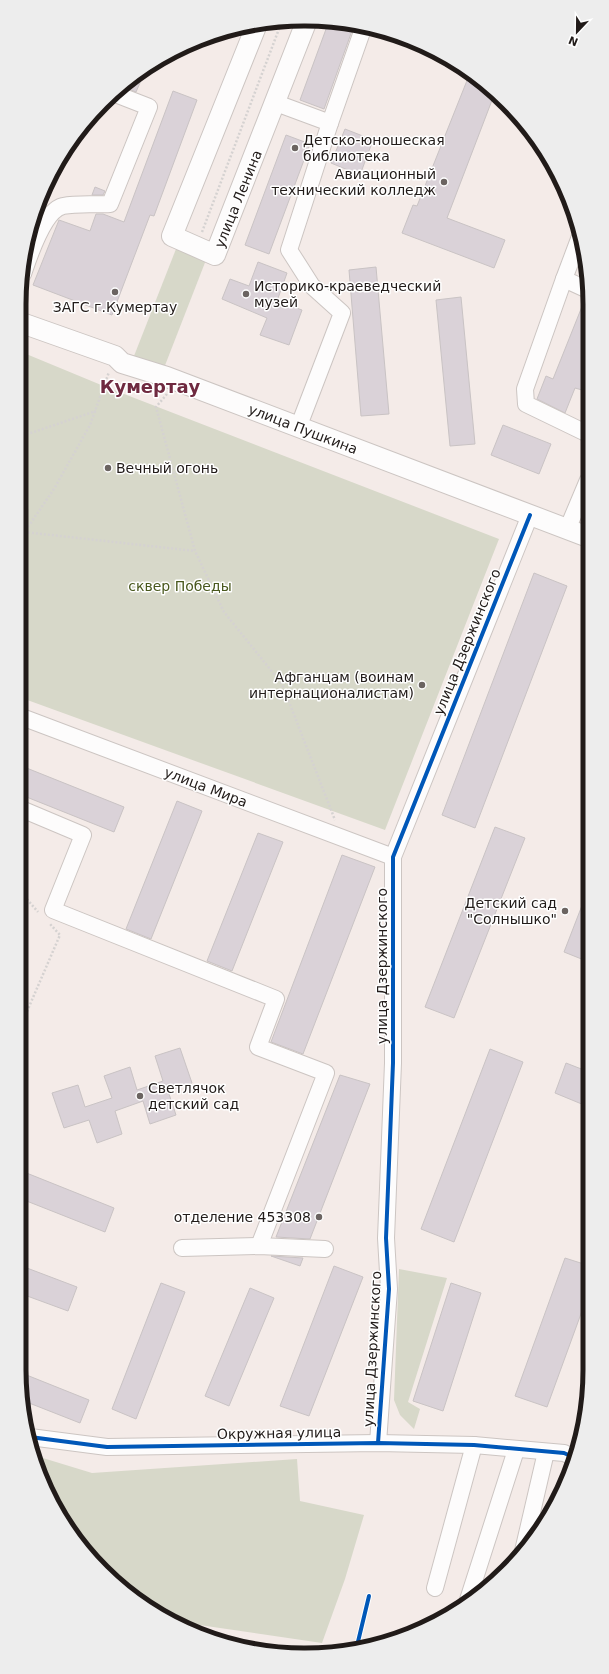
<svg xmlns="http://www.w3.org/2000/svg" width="609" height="1674" viewBox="0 0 609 1674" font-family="'DejaVu Sans',sans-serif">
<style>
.green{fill:#d7d8c9}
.building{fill:#dad2d8;stroke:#c9c3c4}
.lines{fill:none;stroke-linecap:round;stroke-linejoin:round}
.minor-casing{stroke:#ccc5c2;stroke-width:18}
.major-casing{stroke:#ccc5c2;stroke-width:22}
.path{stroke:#d5d2d1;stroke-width:2.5;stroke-dasharray:2 2;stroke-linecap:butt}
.minor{stroke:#fdfcfc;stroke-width:16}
.major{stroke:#fdfcfc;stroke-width:20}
.cycleway-casing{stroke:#fff;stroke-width:6}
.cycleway{stroke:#0057b8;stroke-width:4}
.poi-dot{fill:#6b6461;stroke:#fff;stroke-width:1.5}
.labels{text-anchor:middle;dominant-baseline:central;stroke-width:3;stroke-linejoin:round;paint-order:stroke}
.poi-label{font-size:14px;fill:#211b19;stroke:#fff;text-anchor:start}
.street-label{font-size:14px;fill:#211b19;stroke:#fff}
.park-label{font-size:14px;fill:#49581d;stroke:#fff}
.district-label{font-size:18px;font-weight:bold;fill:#6f2a40;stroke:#fff}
.rim{fill:none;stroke:#211b19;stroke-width:5}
</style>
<rect width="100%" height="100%" fill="#f4ebe8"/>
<g class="green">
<path d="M 176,249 L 206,260 L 164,368 L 134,356 Z"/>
<path d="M 19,351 L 106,387 L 499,539 L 385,830 L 19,697 Z"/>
<path d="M 399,1269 L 447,1278 L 408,1402 L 420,1409 L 414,1429 L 400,1415 L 394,1400 Z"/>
<path d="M 33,1455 L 92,1473 L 297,1459 L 300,1501 L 364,1515 L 345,1579 L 322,1643 L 172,1621 L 162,1617 L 90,1558 L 57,1512 L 34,1461 Z"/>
</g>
<g class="building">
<path d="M 329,21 L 354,25 L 324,109 L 300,100 Z"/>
<path d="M 146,69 L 136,92 L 121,86 Z"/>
<path d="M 470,73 L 494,95 L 447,218 L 505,240 L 494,268 L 402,233 L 413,205 L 417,206 Z"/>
<path d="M 173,91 L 197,100 L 154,216 L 150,215 L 112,315 L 33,285 L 59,220 L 90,231 L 96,214 L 103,214 L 124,222 Z"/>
<path d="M 345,129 L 373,140 L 360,175 L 331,163 Z"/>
<path d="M 286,135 L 310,144 L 269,254 L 245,245 Z"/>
<path d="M 95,187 L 105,191 L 103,195 L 92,195 Z"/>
<path d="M 258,262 L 287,273 L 277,301 L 302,310 L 289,345 L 260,335 L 267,318 L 222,299 L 230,279 L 249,286 Z"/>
<path d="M 376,267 L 389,414 L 361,416 L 349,270 Z"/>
<path d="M 461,297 L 475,444 L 450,446 L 436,300 Z"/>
<path d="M 585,299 L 588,299 L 588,376 L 582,390 L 575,388 L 565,413 L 537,399 L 546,376 L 553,379 Z"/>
<path d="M 503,425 L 551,444 L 539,474 L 491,455 Z"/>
<path d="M 534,573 L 567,586 L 475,828 L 442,815 Z"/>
<path d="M 19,765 L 124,807 L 114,832 L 19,794 Z"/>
<path d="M 177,801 L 202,811 L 151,939 L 126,929 Z"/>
<path d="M 495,827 L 525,838 L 454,1018 L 425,1007 Z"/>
<path d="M 258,833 L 283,842 L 232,971 L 207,961 Z"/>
<path d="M 342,855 L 375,867 L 303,1054 L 271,1042 Z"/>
<path d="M 588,890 L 589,890 L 589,962 L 564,952 Z"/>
<path d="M 180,1048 L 192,1083 L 168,1091 L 176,1115 L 150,1124 L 143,1101 L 115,1111 L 122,1134 L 97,1143 L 89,1120 L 64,1128 L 52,1093 L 78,1085 L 85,1107 L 112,1098 L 104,1076 L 130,1067 L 137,1090 L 163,1081 L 155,1056 Z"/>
<path d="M 490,1049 L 523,1062 L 454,1242 L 421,1229 Z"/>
<path d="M 566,1063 L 589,1072 L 589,1107 L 555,1093 Z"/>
<path d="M 340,1075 L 370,1084 L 310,1239 L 276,1237 Z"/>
<path d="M 19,1170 L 114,1208 L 105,1232 L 19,1198 Z"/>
<path d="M 271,1256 L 303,1258 L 300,1266 Z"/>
<path d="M 565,1258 L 590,1266 L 590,1289 L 547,1407 L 515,1396 Z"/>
<path d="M 19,1265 L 77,1287 L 68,1311 L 19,1293 Z"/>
<path d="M 334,1266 L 363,1277 L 309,1416 L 280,1406 Z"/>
<path d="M 161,1283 L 185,1292 L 136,1419 L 112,1409 Z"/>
<path d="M 451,1283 L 481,1293 L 443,1411 L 413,1401 Z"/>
<path d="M 250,1288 L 274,1298 L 229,1406 L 205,1396 Z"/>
<path d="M 19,1372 L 89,1400 L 80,1423 L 24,1401 Z"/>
</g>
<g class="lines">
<defs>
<g id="minor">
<path d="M 276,103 L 330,123"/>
<path d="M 579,239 L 564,279 L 588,290"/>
<path d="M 23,274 C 29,257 43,211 63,206 C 78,203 95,205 110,204 L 149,107 L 113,93"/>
<path d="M 564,279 L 525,389 L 526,404 L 588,434"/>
<path d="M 298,428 L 342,313 L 312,286 L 289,250 L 330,123 L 364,26"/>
<path d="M 567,530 L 588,480"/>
<path d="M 19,716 L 393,857"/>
<path d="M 19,808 L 83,835 L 53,910 L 276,999 L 258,1047 L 326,1073 L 259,1246"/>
<path d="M 182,1248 L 259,1246 L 325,1249"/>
<path d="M 30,1437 L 107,1447 L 378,1443 L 474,1445 L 564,1453 L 575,1458"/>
<path d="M 378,1443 L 389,1289 L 386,1238 L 393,1063 L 393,857 L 530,515"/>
<path d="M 523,1551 L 546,1452"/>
<path d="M 435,1588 L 474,1445"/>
<path d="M 467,1603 L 516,1450"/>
</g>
<g id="major">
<path d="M 257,24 L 172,236 L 215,255 L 307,20"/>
<path d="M 19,322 L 115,356 L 122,363 L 167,377 L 588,537"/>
</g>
</defs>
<use href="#minor" class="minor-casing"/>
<use href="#major" class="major-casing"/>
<g class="path">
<path d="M 202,232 L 282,21"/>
<path d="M 167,394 L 156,407 L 195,551 L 224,612 L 282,684 L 335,820"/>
<path d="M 19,437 L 96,411"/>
<path d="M 24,532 L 195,551"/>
<path d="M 19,540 L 54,489 L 90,425 L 109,372"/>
<path d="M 19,890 L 38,912"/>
<path d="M 19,1030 L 60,935 L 50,924"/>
</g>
<use href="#minor" class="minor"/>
<use href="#major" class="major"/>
<defs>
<g id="cycleway">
<path d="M 30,1437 L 107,1447 L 378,1443 L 474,1445 L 564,1453 L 575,1458"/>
<path d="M 378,1443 L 389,1289 L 386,1238 L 393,1063 L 393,857 L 530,515"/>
<path d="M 356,1650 L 369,1596"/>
</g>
</defs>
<use href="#cycleway" class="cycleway-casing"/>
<use href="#cycleway" class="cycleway"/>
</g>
<g class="poi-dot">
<circle cx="295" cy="148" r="4"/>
<circle cx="444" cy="182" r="4"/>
<circle cx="115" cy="292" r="4"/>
<circle cx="246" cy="294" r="4"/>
<circle cx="108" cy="468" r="4"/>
<circle cx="422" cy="685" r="4"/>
<circle cx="565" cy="911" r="4"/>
<circle cx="140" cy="1096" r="4"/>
<circle cx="319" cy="1217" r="4"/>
</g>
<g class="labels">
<g class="poi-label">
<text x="303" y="140">Детско-юношеская<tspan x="303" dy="16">библиотека</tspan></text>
<text x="436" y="174" text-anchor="end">Авиационный<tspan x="436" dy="16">технический колледж</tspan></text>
<text x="254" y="286">Историко-краеведческий<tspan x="254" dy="16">музей</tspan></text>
<text x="115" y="307" text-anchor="middle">ЗАГС г.Кумертау</text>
<text x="116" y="468">Вечный огонь</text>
<text x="414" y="677" text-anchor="end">Афганцам (воинам<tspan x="414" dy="16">интернационалистам)</tspan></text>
<text x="557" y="903" text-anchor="end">Детский сад<tspan x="557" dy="16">"Солнышко"</tspan></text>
<text x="148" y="1088">Светлячок<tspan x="148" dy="16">детский сад</tspan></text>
<text x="311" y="1217" text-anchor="end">отделение 453308</text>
</g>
<g class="street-label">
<text transform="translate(238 199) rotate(-68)">улица Ленина</text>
<text transform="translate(303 429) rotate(21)">улица Пушкина</text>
<text transform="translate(467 642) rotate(-68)">улица Дзержинского</text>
<text transform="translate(206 787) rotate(21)">улица Мира</text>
<text transform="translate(382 966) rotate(-90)">улица Дзержинского</text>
<text transform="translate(372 1349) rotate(-87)">улица Дзержинского</text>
<text transform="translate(279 1433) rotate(-1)">Окружная улица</text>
</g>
<g class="park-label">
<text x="180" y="586">сквер Победы</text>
</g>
<g class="district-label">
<text x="150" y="386">Кумертау</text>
</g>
</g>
<path d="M0 0H609V1674H0ZM304 26H305A278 278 0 0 1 583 304V1370A278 278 0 0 1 305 1648H304A278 278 0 0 1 26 1370V304A278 278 0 0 1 304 26Z" fill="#ededed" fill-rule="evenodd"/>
<path class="rim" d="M304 26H305A278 278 0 0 1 583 304V1370A278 278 0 0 1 305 1648H304A278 278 0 0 1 26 1370V304A278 278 0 0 1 304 26Z"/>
<g transform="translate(577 32) rotate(202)" stroke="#ffffff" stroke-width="3" paint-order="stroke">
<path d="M0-3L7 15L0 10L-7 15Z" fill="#211b19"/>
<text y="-6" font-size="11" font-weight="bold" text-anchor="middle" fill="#211b19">N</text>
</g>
</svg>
